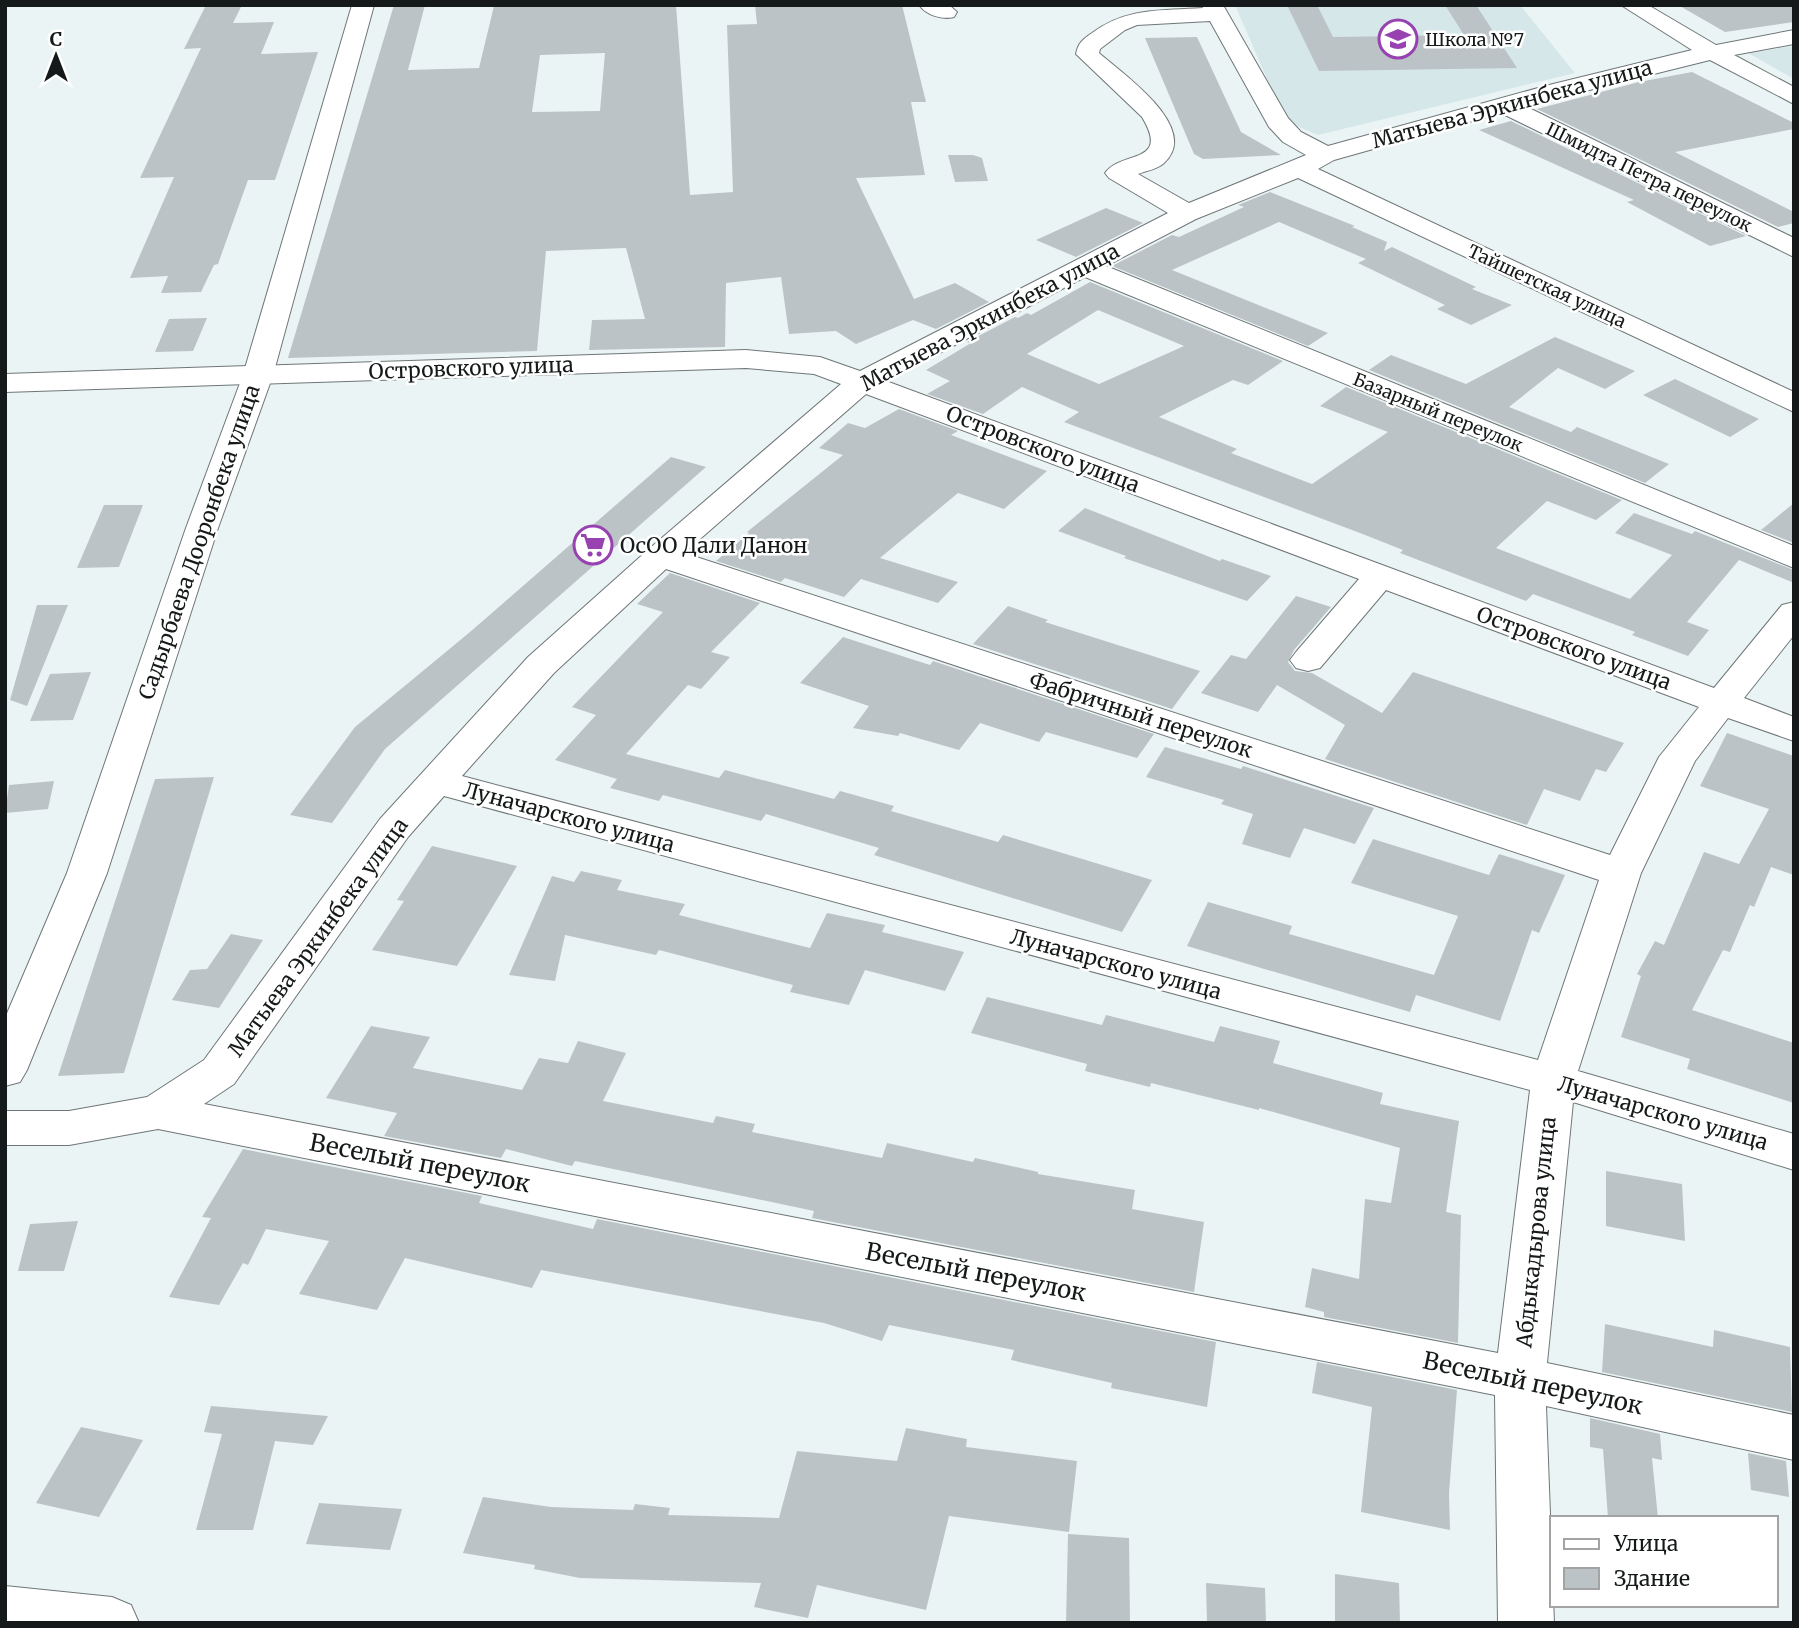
<svg xmlns="http://www.w3.org/2000/svg" width="1799" height="1628" viewBox="0 0 1799 1628" font-family="Merriweather,serif">
<style>
.built{fill:#d5e7e9}
.building{fill:#bcc3c6;fill-rule:evenodd}
.lines{fill:none;stroke-linecap:round;stroke-linejoin:round}
.minor-casing{stroke:#6f7677;stroke-width:2}
.major-casing{stroke:#6f7677;stroke-width:2}
.minor{fill:#fff;fill-rule:evenodd}
.major{fill:#fff;fill-rule:evenodd}
.labels{text-anchor:middle;dominant-baseline:central;stroke-width:5;stroke-linejoin:round;paint-order:stroke}
.far-poi-label{font-size:18px;fill:#161919;stroke:#fff;text-anchor:start}
.far-street-label{font-size:18px;fill:#161919;stroke:#fff}
.street-label{font-size:21px;fill:#161919;stroke:#fff}
.poi-label{font-size:21px;fill:#161919;stroke:#fff;text-anchor:start}
.near-street-label{font-size:24px;fill:#161919;stroke:#fff}
</style>
<rect width="100%" height="100%" fill="#ebf4f5"/>
<g class="built">
<path d="M 1235,5 L 1520,5 L 1575,73 L 1318,135 L 1285,121 Z"/>
<path d="M 1794,46 L 1794,79 L 1748,53 Z"/>
</g>
<g class="building">
<path d="M 206,5 L 242,5 L 233,23 L 274,22 L 261,54 L 318,52 L 275,180 L 248,180 L 218,264 L 214,265 L 201,292 L 161,293 L 168,276 L 130,278 L 174,177 L 140,178 L 201,48 L 184,49 Z"/>
<path d="M 394,5 L 425,5 L 408,70 L 479,68 L 494,6 L 676,5 L 690,195 L 733,192 L 727,25 L 757,24 L 755,5 L 902,5 L 926,102 L 911,102 L 925,175 L 856,178 L 914,299 L 955,283 L 989,302 L 936,329 L 913,320 L 856,344 L 836,331 L 789,334 L 781,277 L 726,283 L 725,347 L 589,350 L 592,320 L 645,319 L 626,248 L 546,251 L 537,351 L 288,358 ZM 605,53 L 600,111 L 532,112 L 540,55 Z"/>
<path d="M 1287,5 L 1317,5 L 1333,37 L 1464,35 L 1445,5 L 1476,5 L 1517,68 L 1319,71 Z"/>
<path d="M 1678,5 L 1794,5 L 1794,22 L 1725,32 Z"/>
<path d="M 1197,37 L 1241,132 L 1281,155 L 1203,159 L 1194,154 L 1145,38 Z"/>
<path d="M 1692,72 L 1794,123 L 1794,129 L 1675,152 L 1794,212 L 1794,223 L 1778,227 L 1537,109 L 1639,82 Z"/>
<path d="M 1511,121 L 1746,236 L 1710,246 L 1627,202 L 1634,200 L 1479,130 Z"/>
<path d="M 948,155 L 973,155 L 982,158 L 988,181 L 955,182 Z"/>
<path d="M 1270,192 L 1355,226 L 1352,227 L 1387,242 L 1384,251 L 1392,247 L 1476,287 L 1472,289 L 1512,305 L 1471,325 L 1437,309 L 1445,305 L 1358,263 L 1366,259 L 1279,222 L 1172,270 L 1328,333 L 1308,346 L 1112,266 L 1172,235 L 1179,237 L 1244,207 L 1238,205 Z"/>
<path d="M 1106,208 L 1143,223 L 1076,257 L 1036,240 Z"/>
<path d="M 1090,282 L 1283,361 L 1248,385 L 1233,380 L 1159,417 L 1237,449 L 1231,453 L 1312,484 L 1388,432 L 1320,406 L 1346,387 L 1622,500 L 1596,520 L 1547,501 L 1496,548 L 1630,599 L 1672,555 L 1615,533 L 1634,513 L 1692,534 L 1695,531 L 1794,570 L 1794,583 L 1739,560 L 1687,622 L 1709,630 L 1688,656 L 1632,635 L 1635,632 L 1533,594 L 1526,601 L 1400,553 L 1403,550 L 1360,533 L 1064,422 L 1079,412 L 1022,387 L 983,414 L 927,394 L 950,381 L 926,370 L 971,343 L 967,342 L 1015,317 L 1018,318 L 1027,313 L 1031,315 ZM 1098,310 L 1184,346 L 1099,384 L 1027,354 Z"/>
<path d="M 207,318 L 193,351 L 155,352 L 169,319 Z"/>
<path d="M 1555,337 L 1635,371 L 1605,389 L 1558,368 L 1509,407 L 1571,432 L 1577,427 L 1669,464 L 1645,483 L 1369,370 L 1391,355 L 1466,384 Z"/>
<path d="M 1675,379 L 1759,419 L 1730,437 L 1643,395 Z"/>
<path d="M 899,409 L 958,431 L 951,435 L 1047,471 L 1004,509 L 958,493 L 880,558 L 958,582 L 938,603 L 861,579 L 844,597 L 785,578 L 781,582 L 716,561 L 749,533 L 747,532 L 843,455 L 819,448 L 848,423 L 865,428 Z"/>
<path d="M 671,457 L 706,467 L 385,749 L 332,823 L 290,815 L 355,727 L 470,632 Z"/>
<path d="M 1794,503 L 1794,543 L 1761,530 Z"/>
<path d="M 104,505 L 143,505 L 119,567 L 77,568 Z"/>
<path d="M 1085,508 L 1220,561 L 1222,559 L 1271,576 L 1247,601 L 1124,558 L 1126,556 L 1058,531 Z"/>
<path d="M 670,573 L 760,603 L 711,652 L 730,657 L 701,689 L 688,685 L 626,754 L 719,778 L 725,770 L 834,799 L 840,791 L 894,806 L 891,811 L 998,842 L 1003,835 L 1152,880 L 1122,932 L 874,855 L 879,848 L 766,814 L 761,821 L 663,795 L 659,801 L 610,788 L 617,779 L 555,760 L 596,715 L 572,707 L 663,612 L 637,604 Z"/>
<path d="M 1296,596 L 1331,607 L 1294,650 L 1288,662 L 1295,671 L 1312,673 L 1382,713 L 1413,672 L 1624,743 L 1606,772 L 1596,769 L 1580,801 L 1544,789 L 1527,825 L 1325,759 L 1345,725 L 1277,685 L 1258,712 L 1201,693 L 1231,655 L 1246,659 Z"/>
<path d="M 37,605 L 68,605 L 27,706 L 10,700 Z"/>
<path d="M 1008,606 L 1048,620 L 1045,622 L 1200,671 L 1172,709 L 973,644 Z"/>
<path d="M 843,637 L 930,665 L 933,661 L 1154,734 L 1137,758 L 1046,732 L 1039,742 L 980,723 L 959,750 L 900,733 L 898,736 L 853,728 L 869,706 L 800,683 Z"/>
<path d="M 91,672 L 73,720 L 30,721 L 50,674 Z"/>
<path d="M 1727,733 L 1794,756 L 1794,875 L 1771,867 L 1754,907 L 1750,905 L 1730,952 L 1723,950 L 1692,1010 L 1794,1043 L 1794,1103 L 1687,1069 L 1690,1059 L 1621,1037 L 1641,976 L 1637,974 L 1655,941 L 1664,945 L 1704,852 L 1739,864 L 1769,809 L 1700,786 Z"/>
<path d="M 1165,747 L 1241,769 L 1243,766 L 1374,808 L 1355,844 L 1304,828 L 1290,858 L 1242,844 L 1253,814 L 1221,804 L 1224,800 L 1146,777 Z"/>
<path d="M 214,777 L 124,1073 L 58,1076 L 155,779 Z"/>
<path d="M 54,781 L 48,809 L 5,813 L 9,785 Z"/>
<path d="M 1373,839 L 1489,875 L 1499,854 L 1565,875 L 1539,933 L 1532,930 L 1500,1021 L 1416,995 L 1410,1012 L 1187,946 L 1208,902 L 1292,926 L 1289,934 L 1434,975 L 1458,916 L 1351,883 Z"/>
<path d="M 432,846 L 517,866 L 457,966 L 372,950 L 404,901 L 397,900 Z"/>
<path d="M 581,871 L 622,880 L 617,890 L 685,904 L 679,915 L 810,948 L 827,913 L 885,925 L 882,932 L 964,952 L 945,991 L 865,970 L 849,1005 L 790,992 L 793,985 L 659,950 L 656,955 L 565,935 L 555,981 L 509,975 L 552,876 L 574,882 Z"/>
<path d="M 231,934 L 263,940 L 219,1008 L 172,1000 L 190,970 L 207,969 Z"/>
<path d="M 987,997 L 1102,1025 L 1106,1015 L 1214,1042 L 1220,1026 L 1280,1041 L 1273,1063 L 1383,1093 L 1380,1104 L 1459,1121 L 1446,1212 L 1461,1215 L 1458,1343 L 1324,1317 L 1324,1312 L 1305,1307 L 1312,1268 L 1359,1279 L 1365,1199 L 1391,1203 L 1400,1148 L 1259,1108 L 1259,1110 L 1151,1083 L 1150,1087 L 1085,1071 L 1087,1064 L 971,1033 Z"/>
<path d="M 371,1026 L 430,1037 L 413,1068 L 522,1090 L 539,1058 L 568,1063 L 578,1041 L 626,1053 L 603,1101 L 713,1123 L 716,1116 L 755,1124 L 752,1132 L 882,1158 L 887,1143 L 973,1162 L 975,1158 L 1038,1172 L 1038,1174 L 1135,1190 L 1132,1209 L 1204,1222 L 1194,1292 L 812,1218 L 814,1211 L 575,1161 L 572,1166 L 506,1149 L 501,1158 L 384,1136 L 397,1113 L 326,1098 Z"/>
<path d="M 243,1149 L 482,1196 L 479,1203 L 593,1229 L 597,1219 L 1216,1342 L 1207,1407 L 1111,1388 L 1112,1383 L 1011,1360 L 1014,1350 L 889,1325 L 882,1341 L 824,1323 L 541,1270 L 532,1288 L 405,1258 L 377,1310 L 299,1294 L 329,1241 L 266,1229 L 248,1265 L 243,1263 L 219,1305 L 169,1297 L 211,1218 L 202,1217 Z"/>
<path d="M 1606,1171 L 1682,1184 L 1685,1241 L 1606,1226 Z"/>
<path d="M 78,1221 L 64,1271 L 18,1271 L 30,1224 Z"/>
<path d="M 1605,1324 L 1713,1347 L 1714,1330 L 1790,1347 L 1792,1412 L 1602,1372 Z"/>
<path d="M 1317,1362 L 1457,1390 L 1449,1493 L 1450,1530 L 1361,1512 L 1372,1407 L 1312,1393 Z"/>
<path d="M 211,1406 L 328,1416 L 313,1445 L 275,1441 L 253,1530 L 196,1530 L 222,1434 L 204,1432 Z"/>
<path d="M 1590,1418 L 1660,1434 L 1662,1460 L 1652,1458 L 1658,1518 L 1608,1518 L 1603,1449 L 1590,1447 Z"/>
<path d="M 81,1427 L 143,1440 L 99,1517 L 36,1503 Z"/>
<path d="M 906,1428 L 967,1439 L 966,1447 L 1077,1461 L 1069,1532 L 949,1516 L 926,1610 L 817,1585 L 808,1618 L 754,1607 L 761,1583 L 580,1578 L 534,1569 L 535,1565 L 463,1553 L 483,1497 L 551,1507 L 633,1510 L 635,1504 L 670,1508 L 668,1515 L 779,1518 L 797,1451 L 897,1461 Z"/>
<path d="M 1748,1453 L 1786,1461 L 1789,1497 L 1751,1490 Z"/>
<path d="M 319,1503 L 402,1509 L 390,1550 L 306,1544 Z"/>
<path d="M 1068,1534 L 1129,1538 L 1130,1623 L 1066,1623 Z"/>
<path d="M 1335,1574 L 1399,1583 L 1400,1623 L 1335,1623 Z"/>
<path d="M 1206,1583 L 1265,1588 L 1266,1623 L 1207,1623 Z"/>
</g>
<g class="lines">
<defs>
<g id="minor">
<path d="M 919,5 L 949,5 L 957,12 L 954,17 C 942,20 926,15 919,5 Z"/>
<path d="M 1201,5 L 1223,5 L 1288,118 L 1301,132 L 1328,146 L 1549,85 L 1692,50 L 1621,5 L 1648,5 L 1716,45 L 1794,30 L 1794,44 L 1734,55 L 1794,87 L 1794,104 L 1710,60 L 1525,106 L 1794,238 L 1794,257 L 1501,113 L 1334,160 L 1318,169 L 1794,392 L 1794,412 L 1298,178 L 1196,219 L 1106,266 L 1794,546 L 1794,568 L 1085,277 L 886,381 L 1714,688 L 1782,605 L 1794,602 L 1794,635 L 1744,698 L 1794,717 L 1794,741 L 1728,718 L 1695,761 L 1641,873 L 1578,1071 L 1794,1134 L 1794,1170 L 1573,1102 L 1547,1363 L 1794,1415 L 1794,1460 L 1546,1406 L 1554,1623 L 1498,1623 L 1495,1395 L 158,1129 L 69,1145 L 5,1145 L 5,1111 L 69,1111 L 147,1097 L 204,1060 L 380,819 L 528,657 L 649,549 L 841,384 L 814,374 L 746,368 L 5,392 L 5,374 L 746,350 L 820,357 L 860,371 L 1168,213 L 1109,178 L 1105,173 C 1121,150 1171,165 1142,117 L 1076,54 C 1078,43 1083,39 1092,33 C 1127,7 1161,11 1203,8 ZM 1210,21 L 1269,127 L 1283,142 L 1306,155 L 1189,203 L 1138,174 C 1146,171 1158,169 1164,163 C 1202,128 1123,74 1099,53 L 1100,49 L 1125,30 L 1137,25 ZM 866,394 L 1359,579 L 1296,652 L 1290,660 L 1296,668 L 1308,671 L 1320,668 L 1386,590 L 1699,707 L 1659,757 L 1610,855 L 684,553 ZM 666,569 L 1599,880 L 1538,1060 L 462,776 L 554,673 ZM 444,796 L 1530,1090 L 1498,1353 L 204,1104 L 234,1084 L 408,837 Z"/>
</g>
<g id="major">
<path d="M 352,5 L 374,5 L 273,375 L 218,528 L 107,873 L 27,1070 L 20,1082 L 5,1086 L 5,1018 L 67,873 L 186,528 L 243,375 Z"/>
<path d="M 5,1586 L 112,1597 L 131,1605 L 139,1623 L 5,1623 Z"/>
</g>
</defs>
<use href="#minor" class="minor-casing"/>
<use href="#major" class="major-casing"/>
<use href="#minor" class="minor"/>
<use href="#major" class="major"/>
</g>
<defs>
<symbol id="school-ring" viewBox="-11 -11 22 22"><circle r="9.5" fill="#fff" stroke="#9742b0" stroke-width="1.5"/><path d="M0-5L7-2L0 1L-7-2ZM-4 1L0 2.5L4 1V4Q0 6-4 4Z" fill="#9742b0"/></symbol>
<symbol id="supermarket-ring" viewBox="-11 -11 22 22"><circle r="9.5" fill="#fff" stroke="#9742b0" stroke-width="1.5"/><path d="M-6-5.5h2.5l.6 2H6L4.5 2H-2.5L-4.4-4H-6ZM-1.5 3.2a1.3 1.3 0 1 0 .1 0ZM3 3.2a1.3 1.3 0 1 0 .1 0Z" fill="#9742b0"/></symbol>
</defs>
<g fill-rule="evenodd">
<use href="#school-ring" x="1376" y="17" width="44" height="44"/>
<use href="#supermarket-ring" x="571" y="523" width="44" height="44"/>
</g>
<g class="labels">
<g class="far-poi-label">
<text x="1425" y="39">Школа №7</text>
</g>
<g class="far-street-label">
<text transform="translate(1649 177) rotate(26)">Шмидта Петра переулок</text>
<text transform="translate(1547 286) rotate(25)">Тайшетская улица</text>
<text transform="translate(1438 412) rotate(22)">Базарный переулок</text>
</g>
<g class="street-label">
<text transform="translate(1512 104) rotate(-15)">Матыева Эркинбека улица</text>
<text transform="translate(990 317) rotate(-28)">Матыева Эркинбека улица</text>
<text transform="translate(471 368) rotate(-2)">Островского улица</text>
<text transform="translate(1043 449) rotate(21)">Островского улица</text>
<text transform="translate(199 542) rotate(-71)">Садырбаева Дооронбека улица</text>
<text transform="translate(1574 648) rotate(20)">Островского улица</text>
<text transform="translate(1141 715) rotate(18)">Фабричный переулок</text>
<text transform="translate(569 817) rotate(15)">Луначарского улица</text>
<text transform="translate(318 937) rotate(-54)">Матыева Эркинбека улица</text>
<text transform="translate(1116 964) rotate(15)">Луначарского улица</text>
<text transform="translate(1663 1113) rotate(16)">Луначарского улица</text>
<text transform="translate(1536 1232) rotate(-84)">Абдыкадырова улица</text>
</g>
<g class="poi-label">
<text x="620" y="545">ОсОО Дали Данон</text>
</g>
<g class="near-street-label">
<text transform="translate(420 1163) rotate(11)">Веселый переулок</text>
<text transform="translate(976 1272) rotate(11)">Веселый переулок</text>
<text transform="translate(1533 1383) rotate(12)">Веселый переулок</text>
</g>
</g>
<rect width="1799" height="1628" fill="none" stroke="#161919" stroke-width="14"/>
<rect x="1550" y="1516" width="228" height="91" fill="#ffffff" stroke="#a2a3a3" stroke-width="2"/>
<rect x="1564" y="1539" width="35" height="10" fill="#ffffff" stroke="#a2a3a3" stroke-width="2"/>
<text x="1614" y="1551" font-size="21" fill="#161919">Улица</text>
<rect x="1564" y="1568" width="35" height="21" fill="#bcc3c6" stroke="#a2a3a3" stroke-width="2"/>
<text x="1614" y="1586" font-size="21" fill="#161919">Здание</text>
<g transform="translate(56 56)" stroke="#ffffff" stroke-width="5" paint-order="stroke">
<path d="M0-5L12 26L0 18L-12 26Z" fill="#161919"/>
<text y="-10" font-size="19" font-weight="bold" text-anchor="middle" fill="#161919">С</text>
</g>
</svg>
